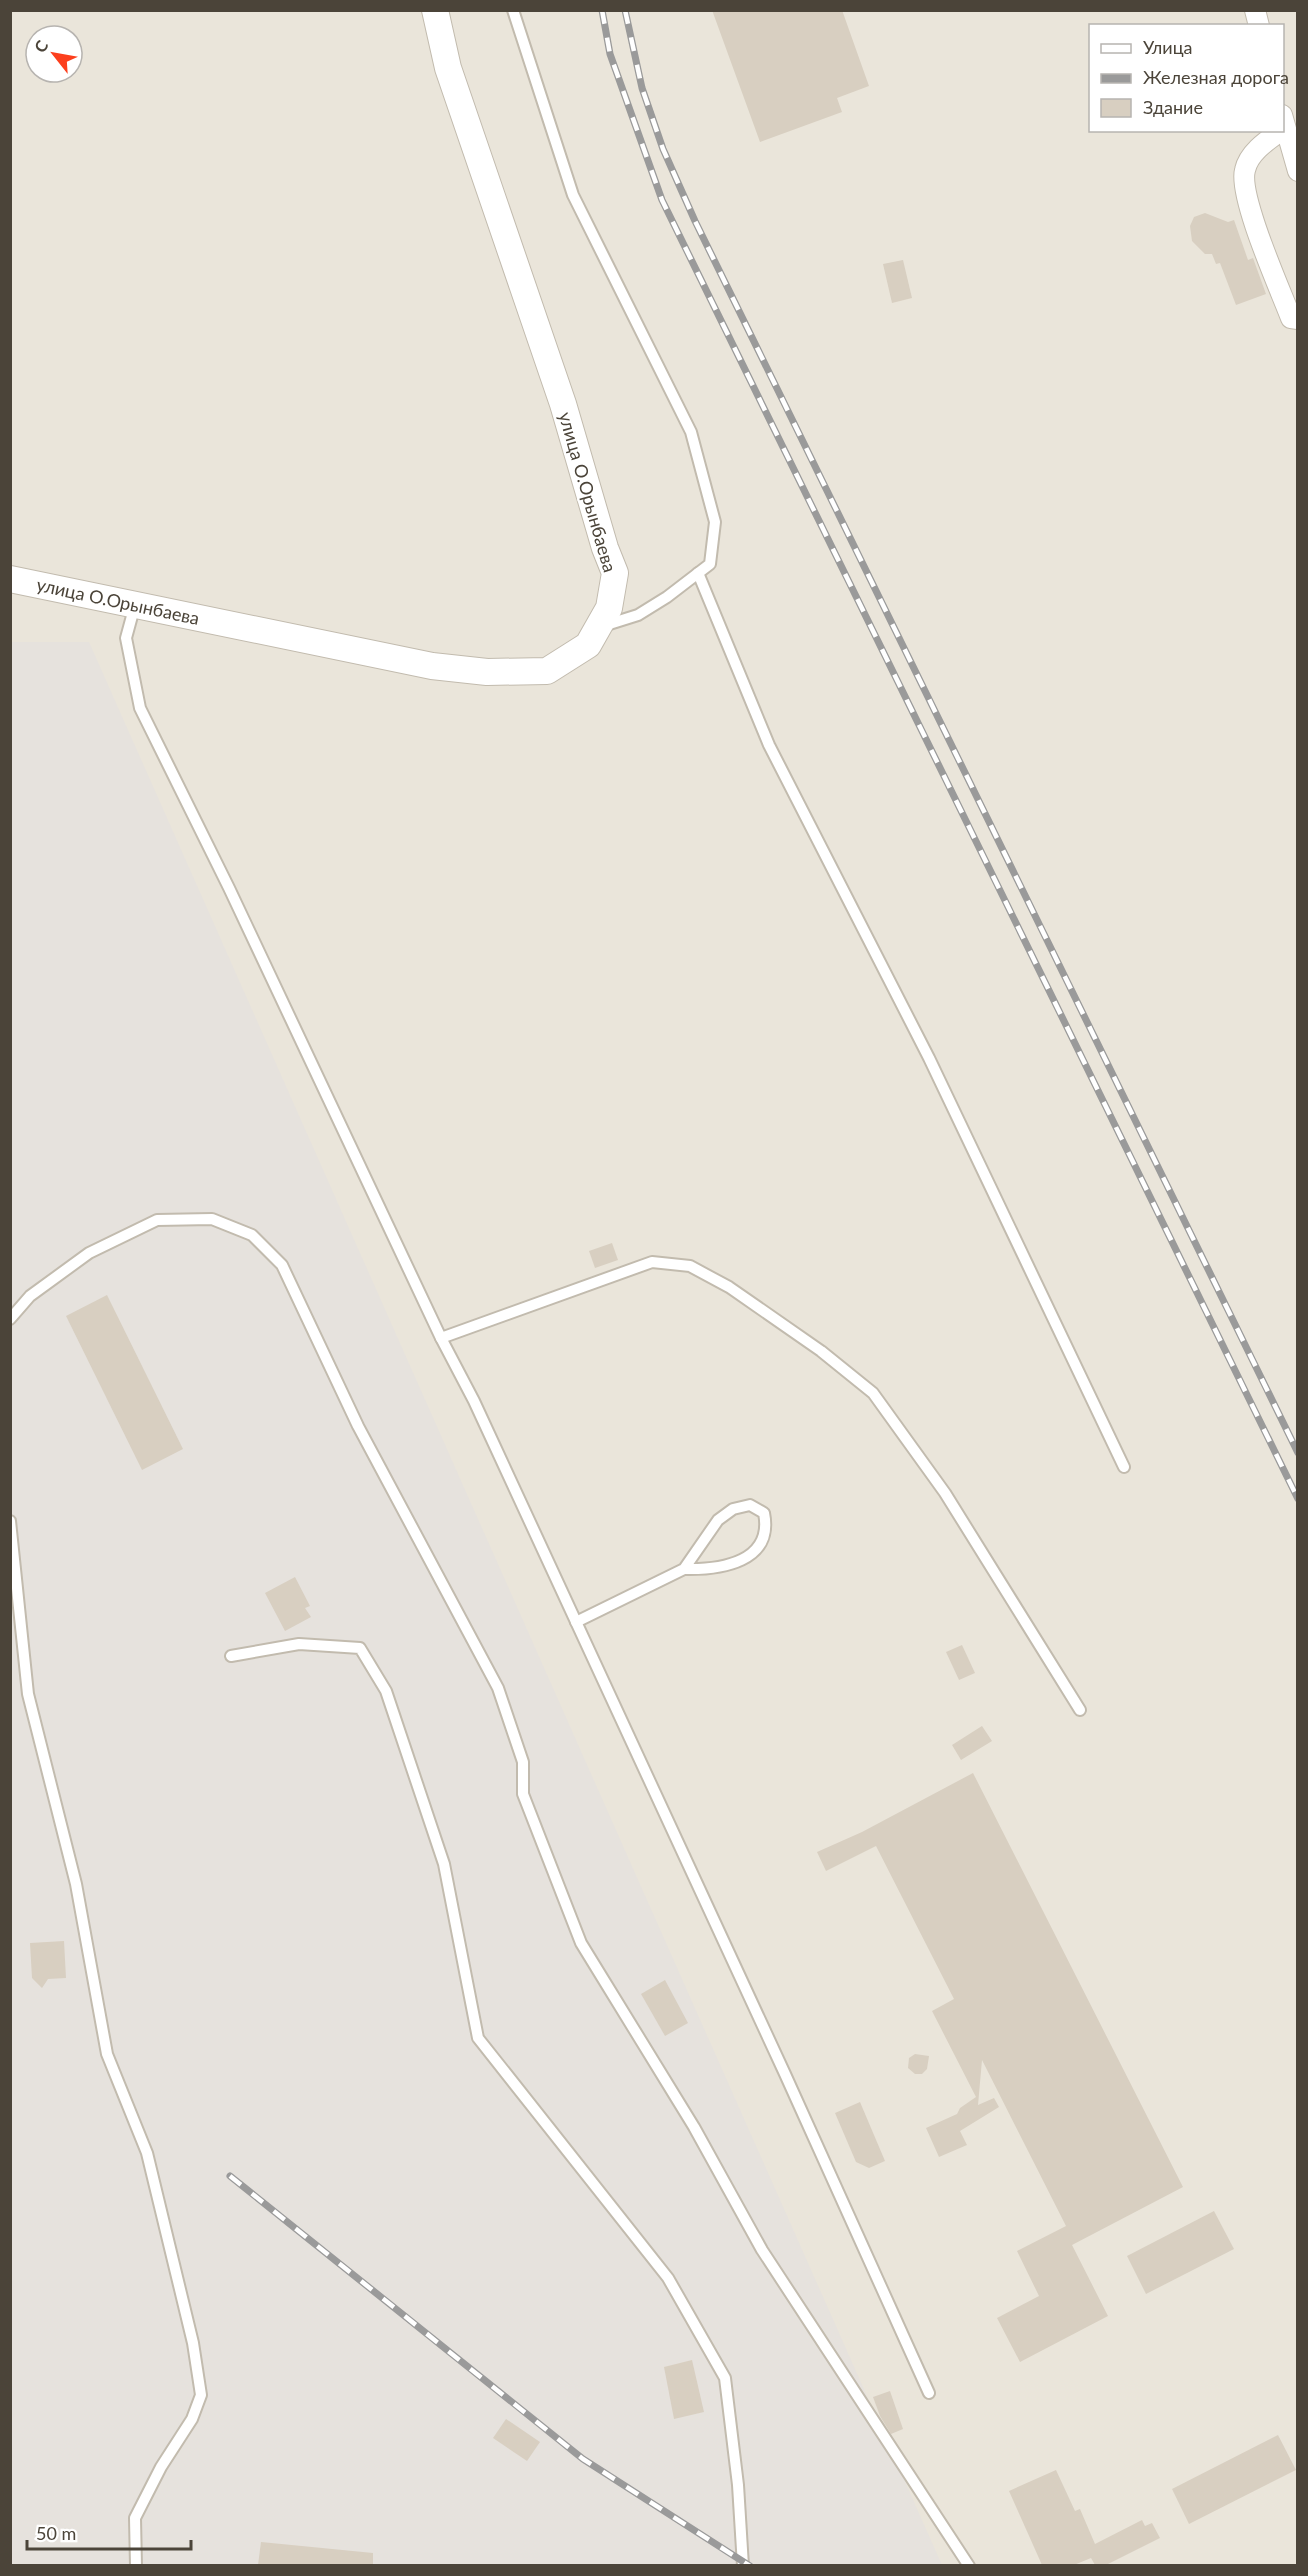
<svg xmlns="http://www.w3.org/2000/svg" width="1308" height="2576" viewBox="0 0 1308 2576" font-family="Lato,sans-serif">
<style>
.residential{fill:#eae5da;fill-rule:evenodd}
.industrial{fill:#e6e2dd}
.building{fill:#d8cfc1}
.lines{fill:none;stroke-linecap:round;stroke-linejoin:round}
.service-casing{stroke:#c2bbae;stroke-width:14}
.minor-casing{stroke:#c2bbae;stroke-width:22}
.tertiary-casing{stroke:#c2bbae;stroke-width:28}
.service{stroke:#fff;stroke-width:10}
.minor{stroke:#fff;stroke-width:20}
.tertiary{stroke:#fff;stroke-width:26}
.rail-casing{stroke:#9a9a9a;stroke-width:7}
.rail{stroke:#fff;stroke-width:4.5;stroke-dasharray:14;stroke-linecap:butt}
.labels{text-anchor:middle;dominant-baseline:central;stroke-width:4.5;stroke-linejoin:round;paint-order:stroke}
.street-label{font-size:18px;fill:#4b4439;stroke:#fff}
</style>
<rect width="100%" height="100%" fill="#f6f3ec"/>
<path class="residential" d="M 11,11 L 1297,11 L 1297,2565 L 11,2565 ZM 1090,26 L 1282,26 L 1282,130 L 1090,130 ZM 36,36 L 72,36 L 72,72 L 36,72 Z"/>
<path class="industrial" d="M 10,642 L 89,642 L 942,2565 L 11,2565 Z"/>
<g class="building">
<path d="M 712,10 L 842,10 L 869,86 L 837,98 L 842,112 L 760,142 Z"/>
<path d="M 1205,213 L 1228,222 L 1234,220 L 1248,260 L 1253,258 L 1266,294 L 1236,305 L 1220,263 L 1216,264 L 1212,254 L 1205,254 L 1192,241 L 1190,226 L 1194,217 Z"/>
<path d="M 903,260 L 912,298 L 892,303 L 883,264 Z"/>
<path d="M 612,1243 L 618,1260 L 595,1268 L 589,1251 Z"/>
<path d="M 107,1295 L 183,1449 L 142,1470 L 66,1316 Z"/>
<path d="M 295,1577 L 310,1606 L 305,1608 L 311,1617 L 285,1631 L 265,1593 Z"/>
<path d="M 962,1645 L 975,1673 L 959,1680 L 946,1652 Z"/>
<path d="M 982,1726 L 992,1741 L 961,1760 L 952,1745 Z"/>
<path d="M 973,1773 L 1183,2187 L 1072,2245 L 1108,2316 L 1020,2362 L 997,2318 L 1039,2296 L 1017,2251 L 1066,2226 L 982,2060 L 978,2105 L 994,2098 L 999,2107 L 960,2131 L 967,2145 L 939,2157 L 926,2128 L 957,2114 L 960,2108 L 976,2097 L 932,2011 L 954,1999 L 876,1846 L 826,1871 L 817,1852 L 862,1832 Z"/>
<path d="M 64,1941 L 66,1978 L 48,1979 L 42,1988 L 32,1978 L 30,1943 Z"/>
<path d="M 665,1980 L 688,2023 L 665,2036 L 641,1994 Z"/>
<path d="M 915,2054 L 929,2056 L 927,2069 L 922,2074 L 915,2074 L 908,2068 L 909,2058 Z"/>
<path d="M 860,2102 L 885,2161 L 869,2168 L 856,2162 L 835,2113 Z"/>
<path d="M 1214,2211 L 1234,2249 L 1146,2294 L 1127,2256 Z"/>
<path d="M 692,2360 L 704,2412 L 674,2419 L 664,2367 Z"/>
<path d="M 890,2391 L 903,2429 L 891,2434 L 880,2416 L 873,2397 Z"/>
<path d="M 506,2419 L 540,2442 L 527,2461 L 493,2438 Z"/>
<path d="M 1278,2435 L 1296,2470 L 1189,2524 L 1172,2489 Z"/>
<path d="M 1056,2470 L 1075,2511 L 1080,2509 L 1095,2544 L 1142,2520 L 1145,2526 L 1152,2523 L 1160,2538 L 1106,2565 L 1095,2565 L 1091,2558 L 1074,2565 L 1042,2565 L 1009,2491 Z"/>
<path d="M 261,2542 L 373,2553 L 373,2565 L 258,2565 Z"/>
</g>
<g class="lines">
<defs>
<g id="service">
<path d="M 513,10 L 573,195 L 691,432 L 715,522 L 710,564 L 667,597 L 638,615 L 603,626"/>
<path d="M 698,573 L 769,745 L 929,1058 L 1124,1467"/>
<path d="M 135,605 L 126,638 L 140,708 L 229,888 L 441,1338 L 474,1401 L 785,2074 L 929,2393"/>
<path d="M 10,1319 L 30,1296 L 89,1253 L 157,1220 L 212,1219 L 252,1235 L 282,1265 L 358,1426 L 498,1688 L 523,1762 L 523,1794 L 581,1943 L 694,2127 L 762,2250 L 969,2566"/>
<path d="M 441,1338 L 652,1262 L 690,1266 L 729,1287 L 821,1351 L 873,1393 L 945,1493 L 1080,1710"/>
<path d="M 10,1521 L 28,1694 L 76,1884 L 107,2054 L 147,2153 L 193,2343 L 201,2395 L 192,2419 L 161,2467 L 135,2518 L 136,2566"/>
<path d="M 576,1622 L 684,1569 L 718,1520 L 733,1509 L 750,1505 L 764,1513 C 774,1562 721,1570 684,1569"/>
<path d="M 231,1656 L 299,1644 L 360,1648 L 386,1691 L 444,1864 L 478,2038 L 668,2278 L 725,2378 L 738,2485 L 743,2566"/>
</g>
<g id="minor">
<path d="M 1255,10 L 1259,26"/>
<path d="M 1282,115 L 1298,171"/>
<path d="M 1282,130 C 1268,140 1249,152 1245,170 C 1238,196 1280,289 1291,318 L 1298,319"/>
</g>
<path id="tertiary" d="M 10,579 L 432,666 L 487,672 L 547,671 L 588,645 L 609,608 L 615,573 L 605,548 L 563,404 L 448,68 L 435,10"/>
</defs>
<use href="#service" class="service-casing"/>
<use href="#minor" class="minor-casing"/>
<use href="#tertiary" class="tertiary-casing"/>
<use href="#service" class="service"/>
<use href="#minor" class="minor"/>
<use href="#tertiary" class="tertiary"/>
<defs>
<g id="rail">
<path d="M 602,10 L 610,54 L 662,200 L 1298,1499"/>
<path d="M 625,10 L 642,88 L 663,149 L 695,221 L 1298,1453"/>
<path d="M 230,2176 L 583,2459 L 750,2566"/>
</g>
</defs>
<use href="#rail" class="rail-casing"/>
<use href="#rail" class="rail"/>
</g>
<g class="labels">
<g class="street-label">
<text transform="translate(588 492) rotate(74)">улица О.Орынбаева</text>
<text transform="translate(118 601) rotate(12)">улица О.Орынбаева</text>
</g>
</g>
<rect width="1308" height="2576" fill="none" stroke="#4b4439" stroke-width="24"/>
<rect x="1089" y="24" width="195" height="108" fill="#ffffff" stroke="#b7b4b0" stroke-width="1.5"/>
<rect x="1101" y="44" width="30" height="9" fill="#ffffff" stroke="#b7b4b0" stroke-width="1.5"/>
<text x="1143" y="54" font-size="18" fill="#4b4439">Улица</text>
<rect x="1101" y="74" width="30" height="9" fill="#9a9a9a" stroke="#b7b4b0" stroke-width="1.5"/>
<text x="1143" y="84" font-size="18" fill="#4b4439">Железная дорога</text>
<rect x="1101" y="99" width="30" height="18" fill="#d8cfc1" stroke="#b7b4b0" stroke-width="1.5"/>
<text x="1143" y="114" font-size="18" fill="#4b4439">Здание</text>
<g transform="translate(54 54) rotate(301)"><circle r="28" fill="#ffffff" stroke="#b7b4b0" stroke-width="1.5"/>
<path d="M0-4.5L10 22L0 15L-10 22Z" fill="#fc3f1d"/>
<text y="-9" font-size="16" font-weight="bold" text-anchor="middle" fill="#4b4439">С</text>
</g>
<path d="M27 2540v9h164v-9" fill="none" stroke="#4b4439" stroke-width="3"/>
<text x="36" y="2540" font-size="18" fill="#4b4439" stroke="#ffffff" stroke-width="4.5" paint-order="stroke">50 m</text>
</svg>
